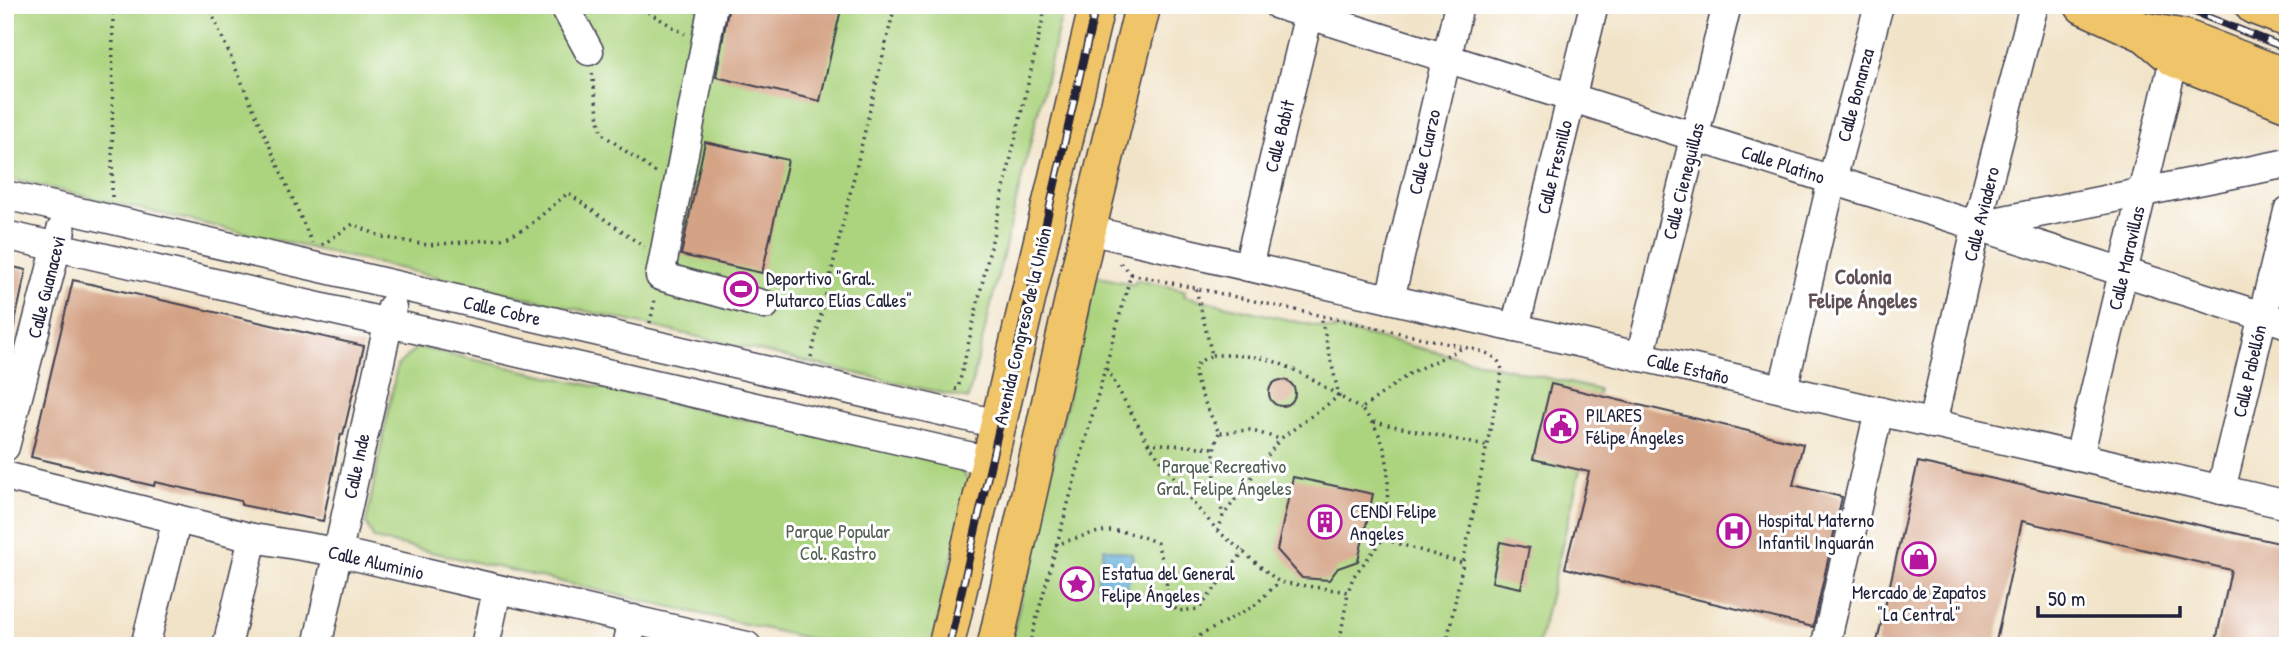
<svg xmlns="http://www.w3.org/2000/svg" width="2293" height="651" viewBox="0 0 2293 651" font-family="'Patrick Hand',sans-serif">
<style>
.green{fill:#acd47f;stroke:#677b5d;stroke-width:2}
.water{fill:#5dacd7;stroke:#406789;stroke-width:2}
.building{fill:#d4a385}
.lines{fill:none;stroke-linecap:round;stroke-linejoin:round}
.minor-casing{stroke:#413f50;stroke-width:31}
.major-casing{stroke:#413f50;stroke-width:38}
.highway-casing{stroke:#413f50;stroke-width:41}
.path{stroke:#413f50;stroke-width:3.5;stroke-dasharray:2 5;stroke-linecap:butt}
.minor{stroke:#fff;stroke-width:28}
.major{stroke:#f0c469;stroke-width:35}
.highway{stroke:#f0c469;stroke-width:38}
.rail-casing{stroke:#22223b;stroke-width:8}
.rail{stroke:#fff;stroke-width:5;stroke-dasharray:16;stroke-linecap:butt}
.labels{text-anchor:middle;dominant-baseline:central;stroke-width:6;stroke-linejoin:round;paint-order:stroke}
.street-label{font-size:19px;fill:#22223b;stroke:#fff}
.poi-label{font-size:19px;fill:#22223b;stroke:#fff;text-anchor:start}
.park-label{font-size:19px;fill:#526053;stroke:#fff}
.neighbourhood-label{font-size:21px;font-weight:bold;fill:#604f55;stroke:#fff}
</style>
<rect width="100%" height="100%" fill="#fff"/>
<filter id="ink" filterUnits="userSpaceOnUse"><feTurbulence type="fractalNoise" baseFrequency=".0143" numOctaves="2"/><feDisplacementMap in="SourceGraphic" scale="14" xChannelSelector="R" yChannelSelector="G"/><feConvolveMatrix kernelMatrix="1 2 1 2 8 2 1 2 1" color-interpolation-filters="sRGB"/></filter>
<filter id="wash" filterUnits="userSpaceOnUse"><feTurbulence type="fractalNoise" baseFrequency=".00686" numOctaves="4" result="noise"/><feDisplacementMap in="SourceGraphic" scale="28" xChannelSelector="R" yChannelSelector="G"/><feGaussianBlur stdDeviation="1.57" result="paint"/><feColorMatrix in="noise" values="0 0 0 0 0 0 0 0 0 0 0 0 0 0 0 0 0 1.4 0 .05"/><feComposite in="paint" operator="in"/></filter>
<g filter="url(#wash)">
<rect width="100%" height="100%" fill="#f1e3c7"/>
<g class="green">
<path d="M 5,5 L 1064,5 L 968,399 L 5,178 Z"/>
<path d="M 1096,276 L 1134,285 L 1136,280 L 1185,290 L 1184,296 L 1334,330 L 1334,328 L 1599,390 L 1538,646 L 1010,646 Z"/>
<path d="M 417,347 L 957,466 L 969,481 L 932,646 L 841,646 L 374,539 L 366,523 L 397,366 Z"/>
</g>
<path class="water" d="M 1104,548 L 1133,554 L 1127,590 L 1097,584 Z"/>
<g id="blocks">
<g class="building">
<path d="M 729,5 L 842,5 L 820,101 L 716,77 Z"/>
<path d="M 705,142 L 788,160 L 762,273 L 681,255 Z"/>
<path d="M 5,265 L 26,270 L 12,336 L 5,335 Z"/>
<path d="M 73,280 L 364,346 L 343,435 L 341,434 L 323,521 L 241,505 L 241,501 L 155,482 L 154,486 L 31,457 Z"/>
<circle cx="1282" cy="393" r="13"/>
<path d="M 1551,384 L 1803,444 L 1793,485 L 1842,497 L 1813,627 L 1565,568 L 1589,472 L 1533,459 Z"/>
<path d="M 1918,462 L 2288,545 L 2288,646 L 2215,646 L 2231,570 L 2022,521 L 1995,646 L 1876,646 Z"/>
<path d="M 1293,477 L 1373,494 L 1358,561 L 1338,568 L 1329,580 L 1302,578 L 1277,550 Z"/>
<path d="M 1500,542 L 1529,548 L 1521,588 L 1492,582 Z"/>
</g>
</g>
</g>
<g filter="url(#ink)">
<use href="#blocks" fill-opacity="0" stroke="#413f50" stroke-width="2"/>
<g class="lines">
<defs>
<g id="minor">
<path d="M 564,5 L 589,51"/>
<path d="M 713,5 L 660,276 L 765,305"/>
<path d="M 1278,5 L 2288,324"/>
<path d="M 5,195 L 998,424"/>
<path d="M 1979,225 L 2288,163"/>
<path d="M 1088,230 L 2288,505"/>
<path d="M 5,235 L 990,461"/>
<path d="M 1248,267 L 1311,5"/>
<path d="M 1390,299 L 1459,5"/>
<path d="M 1515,328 L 1594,5"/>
<path d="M 1640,357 L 1727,5"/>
<path d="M 1783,389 L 1832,180 L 1879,5"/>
<path d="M 1932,424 L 1977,225 L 2034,5"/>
<path d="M 5,447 L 61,230"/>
<path d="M 2079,457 L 2174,59"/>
<path d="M 5,476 L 253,538 L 337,552 L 747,646"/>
<path d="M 2221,490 L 2288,211"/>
<path d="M 1827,639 L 1879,411"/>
<path d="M 145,646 L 177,519"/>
<path d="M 227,646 L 253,538"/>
<path d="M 317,646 L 392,307"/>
<path d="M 485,646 L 497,590"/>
<path d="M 627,646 L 633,619"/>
</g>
<g id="major">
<path d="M 2141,31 L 2174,59 L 2288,104"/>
<path d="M 946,646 L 1097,5"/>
<path d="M 995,646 L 1088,230 L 1143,5"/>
</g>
<g id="highway">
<path d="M 2084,5 L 2141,31 L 2185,39 L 2288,79"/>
<path d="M 2254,5 L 2288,18"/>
</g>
</defs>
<use href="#minor" class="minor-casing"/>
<use href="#major" class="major-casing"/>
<use href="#highway" class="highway-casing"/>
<g class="path">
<path d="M 208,5 L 312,243"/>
<path d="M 636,5 L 685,34"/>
<path d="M 1029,5 L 1044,9"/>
<path d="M 592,73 L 601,133 L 656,173"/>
<path d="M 112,197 L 113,6 L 116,5"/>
<path d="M 322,245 L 353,224 L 382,237 L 428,245 L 501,239 L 525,229 L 568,193 L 644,247"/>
<path d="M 1131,274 L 1464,347 C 1478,351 1500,353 1502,371 L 1446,646"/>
<path d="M 1196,289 L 1212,355 C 1205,359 1197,361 1195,369 C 1193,382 1213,419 1219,433 L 1249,430 L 1280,439 L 1339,396 L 1321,317"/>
<path d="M 650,323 L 655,299"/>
<path d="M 1212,355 C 1232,355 1259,355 1278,363 C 1308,374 1334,394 1361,409"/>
<path d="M 811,357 L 895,5"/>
<path d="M 1107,369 L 1148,443 L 1194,504 L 1218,531 L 1279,582 L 1348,592 L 1353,577 L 1383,539 L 1462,563"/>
<path d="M 955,389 L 958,389 L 1046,5"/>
<path d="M 1374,422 L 1486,446"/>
<path d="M 1219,433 C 1208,460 1217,489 1223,516"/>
<path d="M 1148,443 L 1213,448"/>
<path d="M 1218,531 L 1223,516 L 1280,439"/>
<path d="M 1383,539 C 1388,491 1398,447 1361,409 L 1412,372 L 1463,348"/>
<path d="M 1055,545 C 1098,531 1114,523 1157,543 L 1166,572 L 1167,598 L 1177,611 L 1199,609 L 1244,551"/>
<path d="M 1029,646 L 1131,274 L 1118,261"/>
<path d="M 1181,646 L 1254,606 L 1279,582"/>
<path d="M 1339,646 L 1348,592"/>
</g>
<use href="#minor" class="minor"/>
<use href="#major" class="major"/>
<use href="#highway" class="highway"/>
<defs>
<g id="rail">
<path d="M 2177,5 L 2288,49"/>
<path d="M 949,646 L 1096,5"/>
</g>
</defs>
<use href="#rail" class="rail-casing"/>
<use href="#rail" class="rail"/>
</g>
</g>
<defs>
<symbol id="stadium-ring" viewBox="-11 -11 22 22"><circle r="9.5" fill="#fff" stroke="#b5179e" stroke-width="1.5"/><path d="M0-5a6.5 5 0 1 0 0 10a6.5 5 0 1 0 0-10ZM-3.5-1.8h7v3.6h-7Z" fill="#b5179e"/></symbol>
<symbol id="civic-ring" viewBox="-11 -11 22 22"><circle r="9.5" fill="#fff" stroke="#b5179e" stroke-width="1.5"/><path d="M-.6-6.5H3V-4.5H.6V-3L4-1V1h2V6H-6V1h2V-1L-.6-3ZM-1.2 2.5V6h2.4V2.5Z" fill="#b5179e"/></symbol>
<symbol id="building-ring" viewBox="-11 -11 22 22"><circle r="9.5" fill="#fff" stroke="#b5179e" stroke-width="1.5"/><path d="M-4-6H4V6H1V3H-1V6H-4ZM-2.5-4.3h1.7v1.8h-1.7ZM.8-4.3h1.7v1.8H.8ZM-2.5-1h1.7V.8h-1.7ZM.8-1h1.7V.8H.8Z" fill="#b5179e"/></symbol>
<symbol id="hospital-ring" viewBox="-11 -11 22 22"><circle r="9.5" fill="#fff" stroke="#b5179e" stroke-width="1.5"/><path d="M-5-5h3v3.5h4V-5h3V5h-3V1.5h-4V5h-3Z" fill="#b5179e"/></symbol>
<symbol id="shop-ring" viewBox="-11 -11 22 22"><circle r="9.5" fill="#fff" stroke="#b5179e" stroke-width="1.5"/><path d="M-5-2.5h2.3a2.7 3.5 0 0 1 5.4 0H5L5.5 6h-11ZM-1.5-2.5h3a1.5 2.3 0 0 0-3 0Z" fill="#b5179e"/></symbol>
<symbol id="sight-ring" viewBox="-11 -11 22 22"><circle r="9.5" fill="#fff" stroke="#b5179e" stroke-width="1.5"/><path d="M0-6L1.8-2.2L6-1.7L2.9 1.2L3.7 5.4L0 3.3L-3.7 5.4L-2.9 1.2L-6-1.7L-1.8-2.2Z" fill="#b5179e"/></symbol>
</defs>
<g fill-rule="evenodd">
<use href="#stadium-ring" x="722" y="270" width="38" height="38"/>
<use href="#civic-ring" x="1542" y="407" width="38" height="38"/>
<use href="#building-ring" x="1306" y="503" width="38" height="38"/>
<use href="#hospital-ring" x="1715" y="512" width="38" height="38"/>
<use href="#shop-ring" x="1900" y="540" width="38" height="38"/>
<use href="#sight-ring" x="1058" y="565" width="38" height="38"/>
</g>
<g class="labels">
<g class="street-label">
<text transform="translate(1855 95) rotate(-75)">Calle Bonanza</text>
<text transform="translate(1279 136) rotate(-76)">Calle Babit</text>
<text transform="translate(1424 152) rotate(-77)">Calle Cuarzo</text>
<text transform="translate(1783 164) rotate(18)">Calle Platino</text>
<text transform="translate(1554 167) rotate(-76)">Calle Fresnillo</text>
<text transform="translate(1683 181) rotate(-76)">Calle Cieneguillas</text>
<text transform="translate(1981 214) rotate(-76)">Calle Aviadero</text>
<text transform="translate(2126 258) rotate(-77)">Calle Maravillas</text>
<text transform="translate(46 287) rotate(-76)">Calle Guanacevi</text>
<text transform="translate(502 310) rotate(13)">Calle Cobre</text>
<text transform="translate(1022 326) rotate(-77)">Avenida Congreso de la Unión</text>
<text transform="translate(1688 368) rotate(13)">Calle Estaño</text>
<text transform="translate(2249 371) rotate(-77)">Calle Pabellón</text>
<text transform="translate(356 466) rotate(-78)">Calle Inde</text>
<text transform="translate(376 562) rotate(13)">Calle Aluminio</text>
</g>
<g class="poi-label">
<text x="766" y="278">Deportivo "Gral.<tspan x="766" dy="22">Plutarco Elías Calles"</tspan></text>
<text x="1586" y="415">PILARES<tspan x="1586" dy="22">Félipe Ángeles</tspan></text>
<text x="1350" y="511">CENDI Felipe<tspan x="1350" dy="22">Angeles</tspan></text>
<text x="1758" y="520">Hospital Materno<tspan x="1758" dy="22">Infantil Inguarán</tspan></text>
<text x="1102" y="573">Estatua del General<tspan x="1102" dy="22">Felipe Ángeles</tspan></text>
<text x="1919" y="592" text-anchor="middle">Mercado de Zapatos<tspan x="1919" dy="22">"La Central"</tspan></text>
</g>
<g class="park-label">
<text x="1224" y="466">Parque Recreativo<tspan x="1224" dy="22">Gral. Felipe Ángeles</tspan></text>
<text x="838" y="531">Parque Popular<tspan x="838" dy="22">Col. Rastro</tspan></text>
</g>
<g class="neighbourhood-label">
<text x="1863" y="276">Colonia<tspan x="1863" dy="24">Felipe Ángeles</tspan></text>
</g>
</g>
<rect width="2293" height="651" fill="none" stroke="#fff" stroke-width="28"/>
<path d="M2038 606v10h142v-10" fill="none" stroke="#22223b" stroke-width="3.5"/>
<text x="2048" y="606" font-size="21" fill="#22223b" stroke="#ffffff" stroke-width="5" paint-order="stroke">50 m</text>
</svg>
